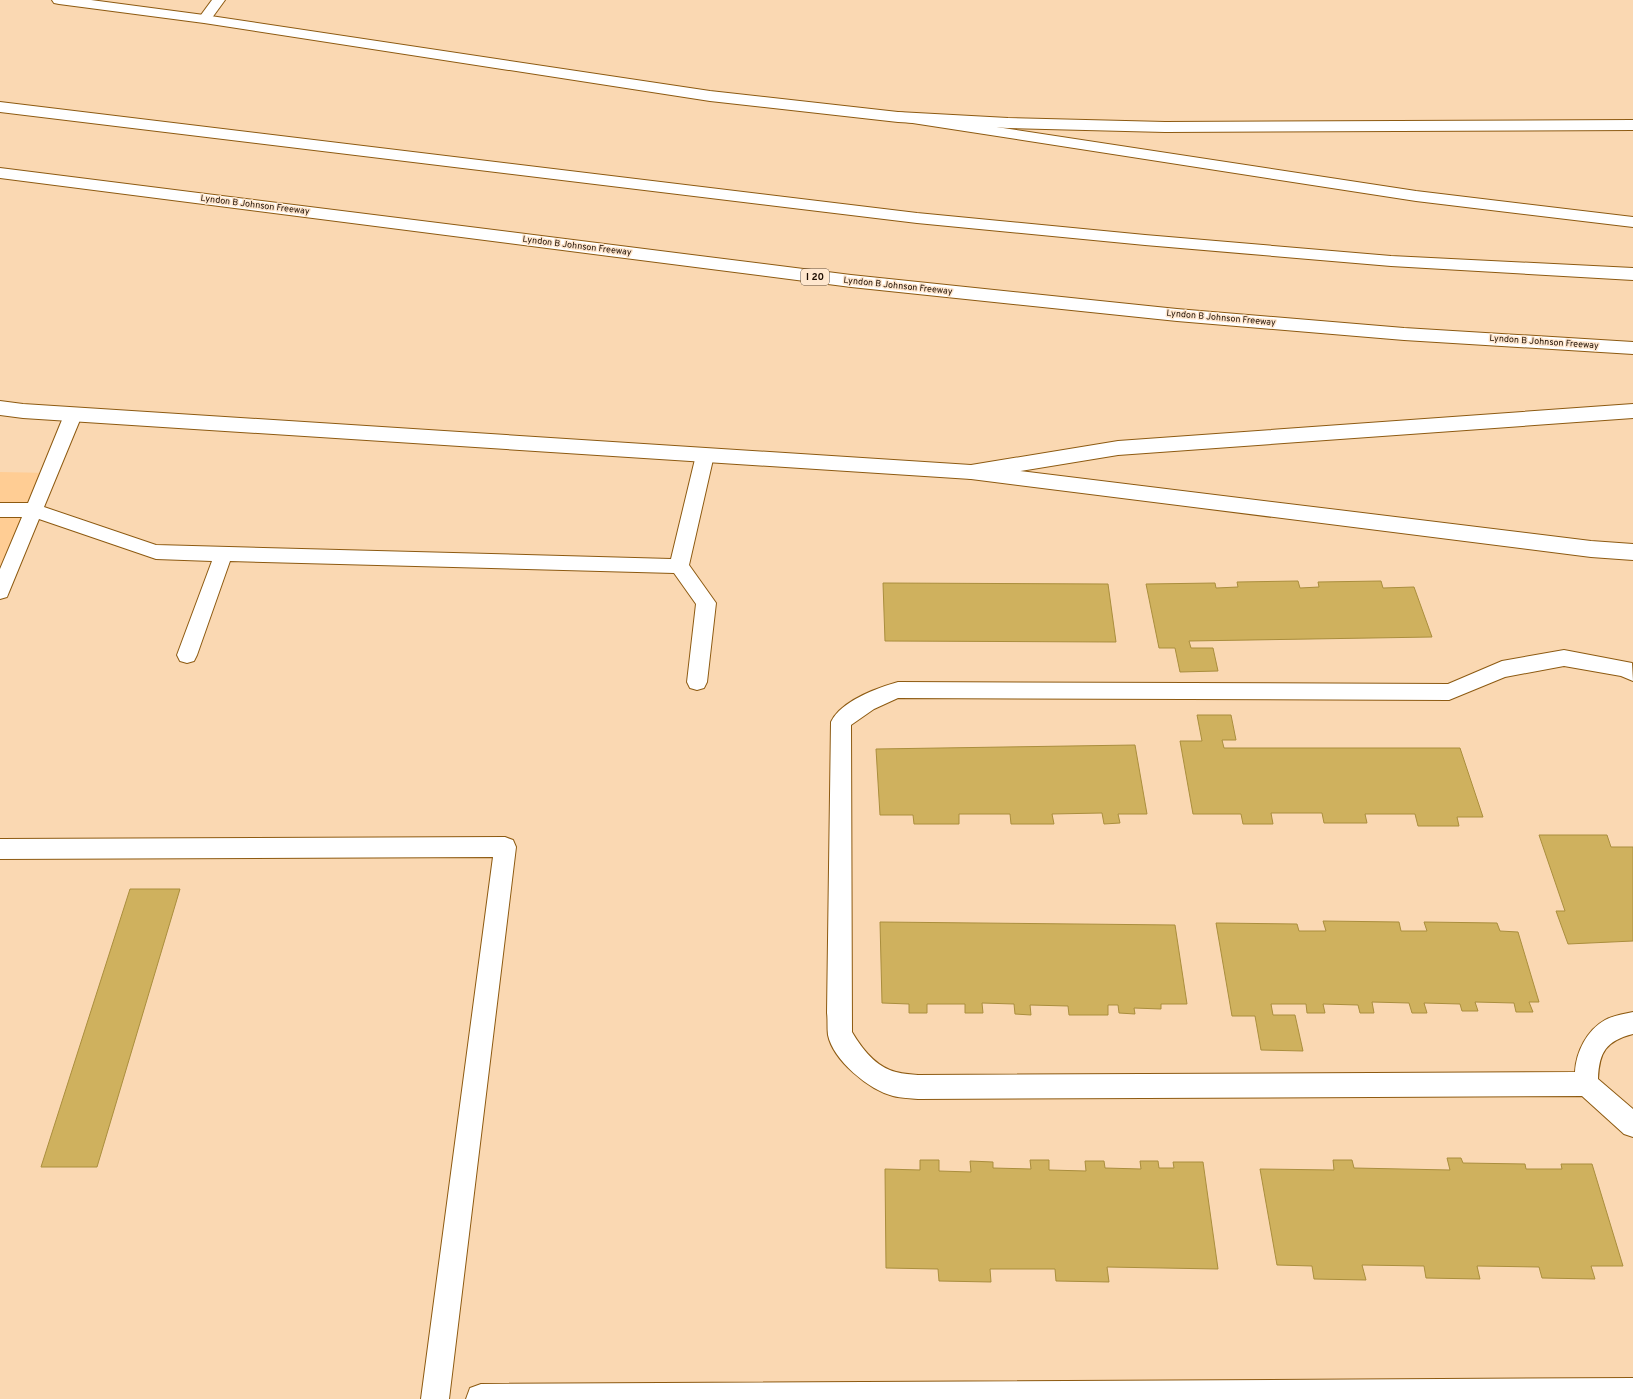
<svg xmlns="http://www.w3.org/2000/svg" width="1633" height="1399" viewBox="0 0 1633 1399" font-family="Overpass,sans-serif">
<style>
.built{fill:#ffcd94}
.building{fill:#cfb15e;stroke:#aa8e3d}
.lines{fill:none;stroke-linecap:round;stroke-linejoin:round}
.service-casing{stroke:#8d5a11;stroke-width:2}
.tertiary-casing{stroke:#8d5a11;stroke-width:2}
.secondary-casing{stroke:#8d5a11;stroke-width:2}
.motorway-casing{stroke:#8d5a11;stroke-width:2}
.service{fill:#fff;fill-rule:evenodd}
.tertiary{fill:#fff;fill-rule:evenodd}
.secondary{fill:#fff;fill-rule:evenodd}
.motorway{fill:#fff;fill-rule:evenodd}
.labels{text-anchor:middle;dominant-baseline:central;stroke-width:3;stroke-linejoin:round;paint-order:stroke}
.far-street-label{font-size:9px;fill:#1d0d00;stroke:#ffe7ce}
.shield{fill:#ffe7ce;stroke:#614e3e;stroke-width:1}
.shield-label{font-size:10px;font-weight:bold;fill:#1d0d00}
</style>
<rect width="100%" height="100%" fill="#fad8b2"/>
<path class="built" d="M 0,472 L 50,473 L 0,586 Z"/>
<g class="building">
<path d="M 1298,581 L 1300,588 L 1319,587 L 1318,582 L 1381,581 L 1383,588 L 1414,587 L 1432,637 L 1189,641 L 1191,648 L 1213,648 L 1218,671 L 1180,672 L 1175,648 L 1159,648 L 1146,584 L 1215,583 L 1216,588 L 1238,587 L 1237,582 Z"/>
<path d="M 883,583 L 1108,584 L 1116,642 L 885,641 Z"/>
<path d="M 1197,715 L 1231,715 L 1236,740 L 1222,740 L 1224,748 L 1460,748 L 1483,817 L 1457,817 L 1459,826 L 1418,826 L 1415,814 L 1365,814 L 1367,823 L 1324,823 L 1322,813 L 1271,813 L 1273,824 L 1243,824 L 1241,814 L 1193,814 L 1180,741 L 1202,741 Z"/>
<path d="M 1135,745 L 1147,814 L 1118,814 L 1120,823 L 1104,824 L 1102,813 L 1052,814 L 1054,824 L 1011,824 L 1010,814 L 959,814 L 959,824 L 914,824 L 913,815 L 880,815 L 876,749 Z"/>
<path d="M 1539,835 L 1607,835 L 1611,847 L 1633,847 L 1633,941 L 1568,944 L 1556,911 L 1565,911 Z"/>
<path d="M 130,889 L 180,889 L 97,1167 L 41,1167 Z"/>
<path d="M 1323,921 L 1399,922 L 1401,931 L 1427,931 L 1424,922 L 1497,923 L 1500,931 L 1518,932 L 1539,1002 L 1529,1002 L 1533,1012 L 1516,1012 L 1514,1003 L 1475,1002 L 1478,1011 L 1462,1011 L 1460,1004 L 1424,1003 L 1427,1013 L 1412,1013 L 1409,1003 L 1372,1002 L 1374,1013 L 1360,1013 L 1358,1005 L 1323,1004 L 1325,1013 L 1307,1013 L 1306,1004 L 1271,1004 L 1273,1015 L 1295,1015 L 1303,1051 L 1261,1050 L 1255,1016 L 1232,1016 L 1216,923 L 1297,924 L 1299,931 L 1326,931 Z"/>
<path d="M 880,922 L 1175,925 L 1187,1004 L 1161,1004 L 1161,1009 L 1134,1008 L 1135,1014 L 1119,1013 L 1118,1005 L 1108,1005 L 1108,1015 L 1069,1015 L 1068,1006 L 1030,1005 L 1031,1015 L 1015,1014 L 1014,1004 L 982,1003 L 983,1013 L 965,1013 L 965,1004 L 927,1004 L 927,1013 L 909,1013 L 909,1004 L 882,1003 Z"/>
<path d="M 1447,1158 L 1461,1158 L 1463,1163 L 1525,1164 L 1526,1169 L 1562,1169 L 1561,1164 L 1592,1164 L 1623,1266 L 1591,1266 L 1595,1279 L 1542,1278 L 1539,1267 L 1477,1266 L 1480,1279 L 1426,1278 L 1424,1266 L 1362,1265 L 1366,1280 L 1314,1279 L 1312,1266 L 1277,1265 L 1260,1169 L 1334,1170 L 1333,1160 L 1352,1160 L 1354,1168 L 1450,1170 Z"/>
<path d="M 920,1160 L 939,1160 L 939,1171 L 971,1172 L 970,1161 L 993,1162 L 993,1168 L 1031,1169 L 1030,1160 L 1049,1160 L 1049,1170 L 1086,1171 L 1085,1161 L 1104,1161 L 1105,1168 L 1141,1169 L 1140,1161 L 1158,1161 L 1159,1168 L 1174,1168 L 1173,1162 L 1203,1162 L 1218,1269 L 1107,1267 L 1109,1282 L 1056,1281 L 1055,1269 L 990,1269 L 991,1282 L 939,1281 L 938,1269 L 886,1268 L 885,1169 L 920,1170 Z"/>
</g>
<g class="lines">
<defs>
<g id="service">
<path d="M 212,0 L 225,0 L 209,22 L 199,22 L 198,19 Z"/>
<path d="M 73,409 L 79,411 L 82,415 L 44,507 L 156,545 L 671,559 L 696,455 L 699,451 L 705,449 L 711,451 L 714,455 L 689,565 L 716,603 L 707,682 L 704,688 L 697,690 L 690,688 L 687,682 L 696,604 L 674,573 L 230,561 L 197,655 L 194,661 L 187,663 L 180,661 L 177,655 L 212,561 L 156,559 L 39,519 L 9,592 L 7,597 L 0,599 L 0,569 L 22,517 L 0,517 L 0,503 L 28,503 L 64,415 L 67,411 Z"/>
<path d="M 1564,650 L 1632,663 L 1633,681 L 1621,676 L 1564,666 L 1505,677 L 1449,700 L 898,698 L 874,709 L 851,725 L 852,1032 C 862,1049 876,1067 896,1072 C 903,1074 911,1074 918,1075 L 1575,1072 C 1576,1052 1587,1030 1605,1020 C 1614,1015 1624,1014 1633,1012 L 1633,1034 C 1606,1041 1599,1052 1598,1079 L 1633,1109 L 1633,1137 L 1624,1134 L 1582,1096 L 918,1099 C 910,1098 901,1098 893,1096 C 869,1090 833,1060 828,1035 C 827,1028 828,1020 827,1013 L 831,722 C 841,701 877,688 898,682 L 1448,684 L 1502,661 Z"/>
<path d="M 505,837 L 513,840 L 516,847 L 449,1399 L 421,1399 L 493,857 L 0,859 L 0,839 Z"/>
</g>
<path id="tertiary" d="M 1633,1378 L 1633,1399 L 466,1399 L 470,1388 L 481,1384 Z"/>
<g id="secondary">
<path d="M 52,0 L 91,0 L 204,15 L 710,91 L 898,112 L 1008,118 L 1165,122 L 1633,120 L 1633,130 L 1165,132 L 1008,128 L 898,122 L 710,101 L 204,23 L 59,4 L 54,3 Z"/>
<path d="M 0,401 L 23,404 L 971,465 L 1591,541 L 1633,544 L 1633,560 L 1591,557 L 971,479 L 23,418 L 0,415 Z"/>
</g>
<g id="motorway">
<path d="M 0,102 L 917,213 L 1145,235 L 1391,256 L 1633,268 L 1633,280 L 1391,266 L 1145,245 L 917,223 L 0,112 Z"/>
<path d="M 898,112 L 1416,191 L 1633,217 L 1633,227 L 1416,201 L 893,120 L 890,117 L 893,114 Z"/>
<path d="M 0,168 L 851,275 L 1177,309 L 1404,328 L 1633,342 L 1633,354 L 1404,340 L 1177,321 L 851,287 L 0,178 Z"/>
<path d="M 1633,404 L 1633,418 L 1118,455 L 971,479 L 964,477 L 961,472 L 964,467 L 971,465 L 1118,441 Z"/>
</g>
</defs>
<use href="#service" class="service-casing"/>
<use href="#tertiary" class="tertiary-casing"/>
<use href="#secondary" class="secondary-casing"/>
<use href="#motorway" class="motorway-casing"/>
<use href="#service" class="service"/>
<use href="#tertiary" class="tertiary"/>
<use href="#secondary" class="secondary"/>
<use href="#motorway" class="motorway"/>
</g>
<g class="labels">
<g class="far-street-label">
<text transform="translate(255 205) rotate(7)">Lyndon B Johnson Freeway</text>
<text transform="translate(577 246) rotate(7)">Lyndon B Johnson Freeway</text>
<text transform="translate(898 286) rotate(6)">Lyndon B Johnson Freeway</text>
<text transform="translate(1221 318) rotate(5)">Lyndon B Johnson Freeway</text>
<text transform="translate(1544 342) rotate(4)">Lyndon B Johnson Freeway</text>
</g>
<rect class="shield" x="801" y="269" width="28" height="16" rx="3"/>
<g class="shield-label">
<text x="815" y="277">I 20</text>
</g>
</g>
</svg>
